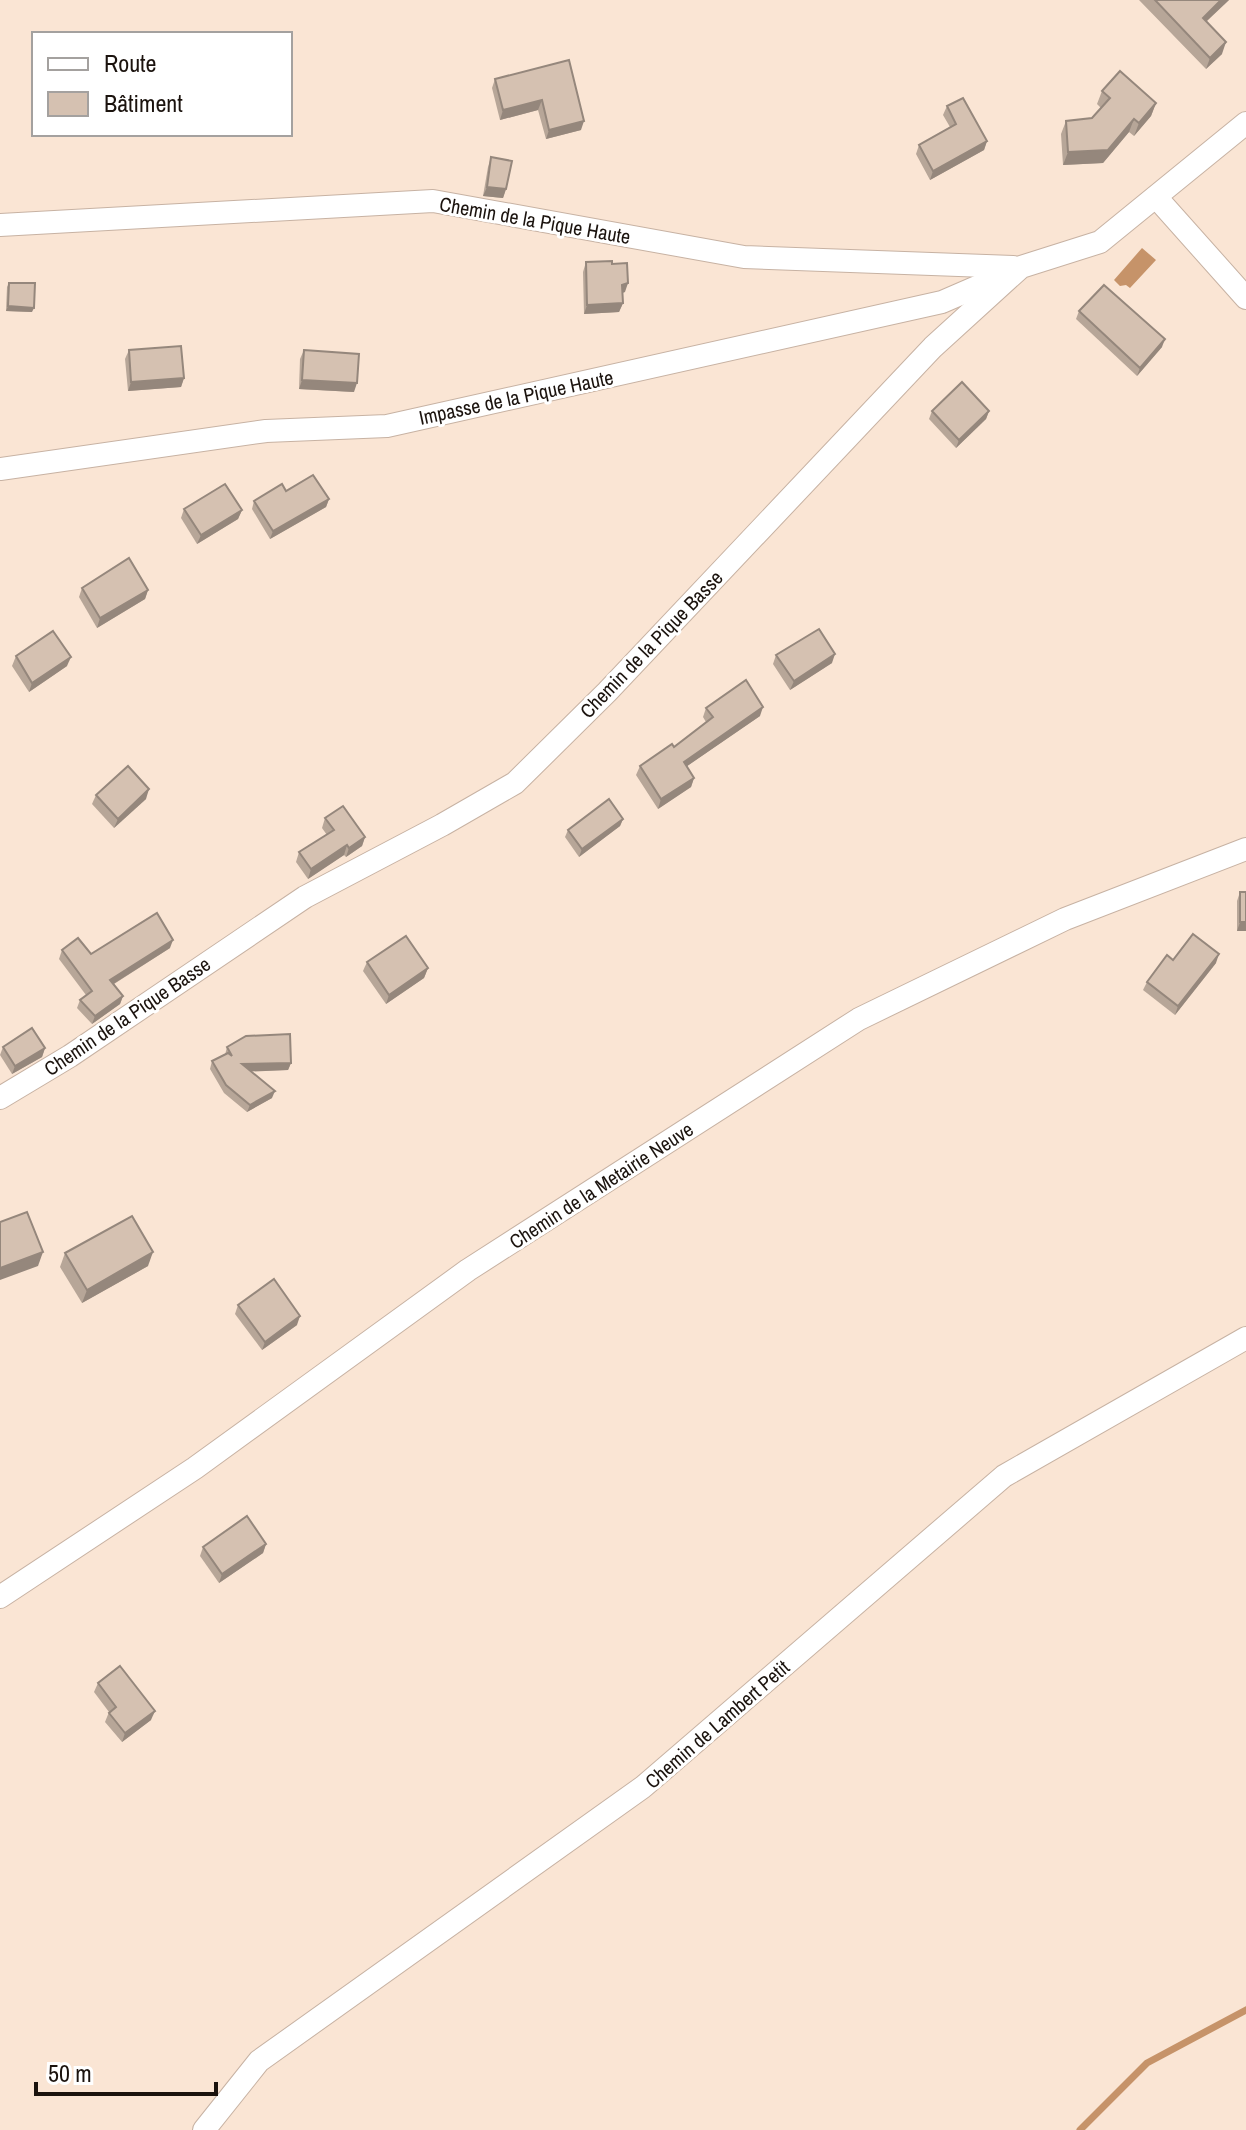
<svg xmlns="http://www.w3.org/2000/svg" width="1246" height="2130" viewBox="0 0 1246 2130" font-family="'Archivo Narrow',sans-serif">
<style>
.water{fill:#c69369}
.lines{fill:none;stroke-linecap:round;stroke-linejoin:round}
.stream{stroke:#c69369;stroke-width:7}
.minor-casing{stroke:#c7b2a3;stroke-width:24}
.minor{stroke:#fff;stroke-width:22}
.wall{fill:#b7a698}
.shaded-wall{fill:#95877c}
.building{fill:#d5c1b1;stroke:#95877c;stroke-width:2}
.labels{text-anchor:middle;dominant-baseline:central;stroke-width:6;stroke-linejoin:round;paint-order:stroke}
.street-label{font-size:20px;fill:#1b130e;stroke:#fff}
</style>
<rect width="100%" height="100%" fill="#fae5d4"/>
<path class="water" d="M 1142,248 L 1156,260 L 1130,288 L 1126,285 L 1120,286 L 1114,280 Z"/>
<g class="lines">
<path class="stream" d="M 1080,2130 L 1147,2063 L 1246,2010"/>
<defs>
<g id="minor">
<path d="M 1156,197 L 1246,298"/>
<path d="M 0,225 L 433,201 L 744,257 L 1013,267"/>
<path d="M 0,469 L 266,431 L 387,426 L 942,302 L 1002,276"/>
<path d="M 0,1098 L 70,1056 L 305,897 L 442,825 L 515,783 L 607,692 L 933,347 L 1021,267 L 1100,242 L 1246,123"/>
<path d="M 0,1597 L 195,1468 L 468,1270 L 859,1019 L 1065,919 L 1246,849"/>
<path d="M 204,2130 L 259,2061 L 643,1787 L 1004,1476 L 1246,1338"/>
</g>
</defs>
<use href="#minor" class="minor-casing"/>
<use href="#minor" class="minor"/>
</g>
<g class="wall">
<path d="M 1139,0 L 1229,0 L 1206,22 L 1222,54 L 1206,69 Z"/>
<path d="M 569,60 L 581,130 L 546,139 L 538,110 L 500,120 L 492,88 L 495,79 Z"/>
<path d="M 1102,91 L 1156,103 L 1151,116 L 1134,136 L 1129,132 L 1103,163 L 1063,165 L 1061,134 L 1066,121 L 1092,118 L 1101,108 L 1097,104 Z"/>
<path d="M 947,106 L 987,141 L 984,150 L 930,180 L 916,154 L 919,145 L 950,127 L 943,115 Z"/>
<path d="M 491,157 L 506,189 L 503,198 L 483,196 L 488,167 Z"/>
<path d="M 586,262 L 612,264 L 625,292 L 622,293 L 623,303 L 619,312 L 584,314 L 583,272 Z"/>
<path d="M 9,283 L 32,312 L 6,311 L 7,287 Z"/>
<path d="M 1079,311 L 1162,347 L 1137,376 L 1076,319 Z"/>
<path d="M 129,350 L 184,378 L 181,387 L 128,391 L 125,359 Z"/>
<path d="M 304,350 L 354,392 L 299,389 L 300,359 Z"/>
<path d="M 932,411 L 989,411 L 986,419 L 956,448 L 929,419 Z"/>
<path d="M 286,491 L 329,499 L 326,507 L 270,539 L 252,509 L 254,501 Z"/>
<path d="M 184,509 L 242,510 L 238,519 L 197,544 L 181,518 Z"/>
<path d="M 82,588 L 148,590 L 145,599 L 97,628 L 79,597 Z"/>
<path d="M 776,655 L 832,663 L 790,690 L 773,664 Z"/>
<path d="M 16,656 L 67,666 L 29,692 L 12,666 Z"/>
<path d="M 706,708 L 760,716 L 687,766 L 694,778 L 691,787 L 658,809 L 636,775 L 640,766 L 674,747 L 706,722 L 703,717 Z"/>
<path d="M 96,795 L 146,799 L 114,828 L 92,804 Z"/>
<path d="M 325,818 L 365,837 L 362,846 L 346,857 L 344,855 L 308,879 L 296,862 L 299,852 L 327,835 L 322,828 Z"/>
<path d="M 623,819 L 620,826 L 579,857 L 565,837 L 568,830 Z"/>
<path d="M 1240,892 L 1246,892 L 1246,931 L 1237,931 L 1237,901 Z"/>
<path d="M 170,948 L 114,984 L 123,996 L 120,1004 L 92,1024 L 77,1008 L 80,1000 L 86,995 L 59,959 L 62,950 L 91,954 Z"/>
<path d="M 1173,960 L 1216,963 L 1175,1015 L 1143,990 L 1147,982 Z"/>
<path d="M 367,962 L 428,968 L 424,978 L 386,1004 L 363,971 Z"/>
<path d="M 3,1047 L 45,1048 L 42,1057 L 12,1074 L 0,1055 Z"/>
<path d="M 227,1047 L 291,1063 L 288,1070 L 251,1071 L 272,1098 L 247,1112 L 224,1093 L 210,1069 L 212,1061 L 225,1055 Z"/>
<path d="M 65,1253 L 148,1266 L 82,1303 L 60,1267 Z"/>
<path d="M 238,1305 L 297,1325 L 262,1350 L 235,1314 Z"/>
<path d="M 266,1544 L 263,1553 L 219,1583 L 200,1556 L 203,1547 Z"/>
<path d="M 98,1683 L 151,1720 L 122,1742 L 105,1722 L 109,1712 L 94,1692 Z"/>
</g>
<g class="shaded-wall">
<path d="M 1221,0 L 1229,0 L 1198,29 L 1203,18 Z"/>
<path d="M 1226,42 L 1222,54 L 1206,69 L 1210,58 Z"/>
<path d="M 542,100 L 538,110 L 500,120 L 503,110 Z"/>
<path d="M 1156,103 L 1151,116 L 1134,136 L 1139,123 Z"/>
<path d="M 1134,119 L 1129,132 L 1103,163 L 1063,165 L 1068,152 Z"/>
<path d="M 584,121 L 581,130 L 546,139 L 549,130 Z"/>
<path d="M 987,141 L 984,150 L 930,180 L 933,171 Z"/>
<path d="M 487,187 L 506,189 L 503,198 L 483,196 Z"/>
<path d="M 628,283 L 625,292 L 618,294 L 622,285 Z"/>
<path d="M 623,303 L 619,312 L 584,314 L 587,305 Z"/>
<path d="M 8,306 L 34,308 L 32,312 L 6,311 Z"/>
<path d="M 1165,339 L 1162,347 L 1137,376 L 1140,368 Z"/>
<path d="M 184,378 L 181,387 L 128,391 L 131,382 Z"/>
<path d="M 302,380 L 357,383 L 354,392 L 299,389 Z"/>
<path d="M 989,411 L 986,419 L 956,448 L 959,440 Z"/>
<path d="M 329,499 L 326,507 L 270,539 L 273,531 Z"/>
<path d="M 242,510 L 238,519 L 197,544 L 201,535 Z"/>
<path d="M 148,590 L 145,599 L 97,628 L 100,618 Z"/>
<path d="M 835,654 L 832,663 L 790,690 L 794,681 Z"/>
<path d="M 71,657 L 67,666 L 29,692 L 32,683 Z"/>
<path d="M 763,707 L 760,716 L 680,771 L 684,762 Z"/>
<path d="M 694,778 L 691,787 L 658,809 L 661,799 Z"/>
<path d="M 149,789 L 146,799 L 114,828 L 118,819 Z"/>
<path d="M 623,819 L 620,826 L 579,857 L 582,849 Z"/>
<path d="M 365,837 L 362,846 L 346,857 L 349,848 Z"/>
<path d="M 347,845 L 344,855 L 308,879 L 311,869 Z"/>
<path d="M 1240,922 L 1246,922 L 1246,931 L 1237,931 Z"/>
<path d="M 173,940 L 170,948 L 107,988 L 110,980 Z"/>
<path d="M 1219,954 L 1216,963 L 1175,1015 L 1178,1006 Z"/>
<path d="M 428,968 L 424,978 L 386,1004 L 389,995 Z"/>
<path d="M 123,996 L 120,1004 L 92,1024 L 95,1016 Z"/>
<path d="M 45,1048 L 42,1057 L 12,1074 L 15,1066 Z"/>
<path d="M 291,1063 L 288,1070 L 240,1072 L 242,1064 Z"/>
<path d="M 275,1091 L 272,1098 L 247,1112 L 250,1105 Z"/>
<path d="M 43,1252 L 38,1266 L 0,1280 L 0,1268 Z"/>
<path d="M 153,1252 L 148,1266 L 82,1303 L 87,1290 Z"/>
<path d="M 300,1316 L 297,1325 L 262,1350 L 265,1342 Z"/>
<path d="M 266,1544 L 263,1553 L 219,1583 L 222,1574 Z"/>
<path d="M 155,1711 L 151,1720 L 122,1742 L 125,1733 Z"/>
</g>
<g class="building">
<path d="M 1155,0 L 1221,0 L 1203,18 L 1226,42 L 1210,58 Z"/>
<path d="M 569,60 L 584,121 L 549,130 L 542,100 L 503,110 L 495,79 Z"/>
<path d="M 1120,71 L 1156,103 L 1139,123 L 1134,119 L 1108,150 L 1068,152 L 1066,121 L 1092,118 L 1110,98 L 1102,91 Z"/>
<path d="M 963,98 L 987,141 L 933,171 L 919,145 L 956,124 L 947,106 Z"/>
<path d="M 491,157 L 512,161 L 506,189 L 487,187 Z"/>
<path d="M 612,261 L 612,264 L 627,263 L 628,283 L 622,285 L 623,303 L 587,305 L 586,262 Z"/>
<path d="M 9,283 L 35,283 L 34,308 L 8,306 Z"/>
<path d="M 1104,285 L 1165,339 L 1140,368 L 1079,311 Z"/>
<path d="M 181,346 L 184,378 L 131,382 L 129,350 Z"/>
<path d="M 304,350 L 359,354 L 357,383 L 302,380 Z"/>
<path d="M 962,382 L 989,411 L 959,440 L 932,411 Z"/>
<path d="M 313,475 L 329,499 L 273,531 L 254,501 L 282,484 L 286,491 Z"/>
<path d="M 225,484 L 242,510 L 201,535 L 184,509 Z"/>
<path d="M 129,558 L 148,590 L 100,618 L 82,588 Z"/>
<path d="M 819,629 L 835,654 L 794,681 L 776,655 Z"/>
<path d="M 53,631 L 71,657 L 32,683 L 16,656 Z"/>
<path d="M 746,680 L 763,707 L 684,762 L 694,778 L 661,799 L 640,766 L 672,744 L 674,747 L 713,717 L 706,708 Z"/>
<path d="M 128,766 L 149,789 L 118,819 L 96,795 Z"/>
<path d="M 609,799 L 623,819 L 582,849 L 568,830 Z"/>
<path d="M 343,806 L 365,837 L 349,848 L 347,845 L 311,869 L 299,852 L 334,830 L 325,818 Z"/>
<rect x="1240" y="892" width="6" height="30"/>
<path d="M 157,913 L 173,940 L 110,980 L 123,996 L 95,1016 L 80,1000 L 92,991 L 62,950 L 78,938 L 91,954 Z"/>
<path d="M 1193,934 L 1219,954 L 1178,1006 L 1147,982 L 1167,955 L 1173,960 Z"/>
<path d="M 406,936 L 428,968 L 389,995 L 367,962 Z"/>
<path d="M 32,1028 L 45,1048 L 15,1066 L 3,1047 Z"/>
<path d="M 290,1034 L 291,1063 L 242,1064 L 275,1091 L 250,1105 L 226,1085 L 212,1061 L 228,1053 L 232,1056 L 227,1047 L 246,1036 Z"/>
<path d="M 27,1212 L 43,1252 L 0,1268 L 0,1222 Z"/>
<path d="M 132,1216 L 153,1252 L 87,1290 L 65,1253 Z"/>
<path d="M 274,1279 L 300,1316 L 265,1342 L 238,1305 Z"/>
<path d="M 247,1516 L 266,1544 L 222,1574 L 203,1547 Z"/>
<path d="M 120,1666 L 155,1711 L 125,1733 L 109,1713 L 116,1707 L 98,1683 Z"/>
</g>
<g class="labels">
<g class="street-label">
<text transform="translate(535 220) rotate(10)">Chemin de la Pique Haute</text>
<text transform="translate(516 397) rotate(-12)">Impasse de la Pique Haute</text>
<text transform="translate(651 644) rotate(-46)">Chemin de la Pique Basse</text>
<text transform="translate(127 1016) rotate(-34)">Chemin de la Pique Basse</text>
<text transform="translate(601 1185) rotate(-33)">Chemin de la Metairie Neuve</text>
<text transform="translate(717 1724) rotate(-41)">Chemin de Lambert Petit</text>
</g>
</g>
<rect x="32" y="32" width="260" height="104" fill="#ffffff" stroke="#a4a19f" stroke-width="2"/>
<rect x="48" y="58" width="40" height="12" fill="#ffffff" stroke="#a4a19f" stroke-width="2"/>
<text x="104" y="72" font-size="24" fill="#1b130e">Route</text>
<rect x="48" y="92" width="40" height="24" fill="#d5c1b1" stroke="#a4a19f" stroke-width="2"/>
<text x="104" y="112" font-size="24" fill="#1b130e">Bâtiment</text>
<path d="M36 2082v12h180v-12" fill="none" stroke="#1b130e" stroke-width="4"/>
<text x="48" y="2082" font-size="24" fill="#1b130e" stroke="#ffffff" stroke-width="6" paint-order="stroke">50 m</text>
</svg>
